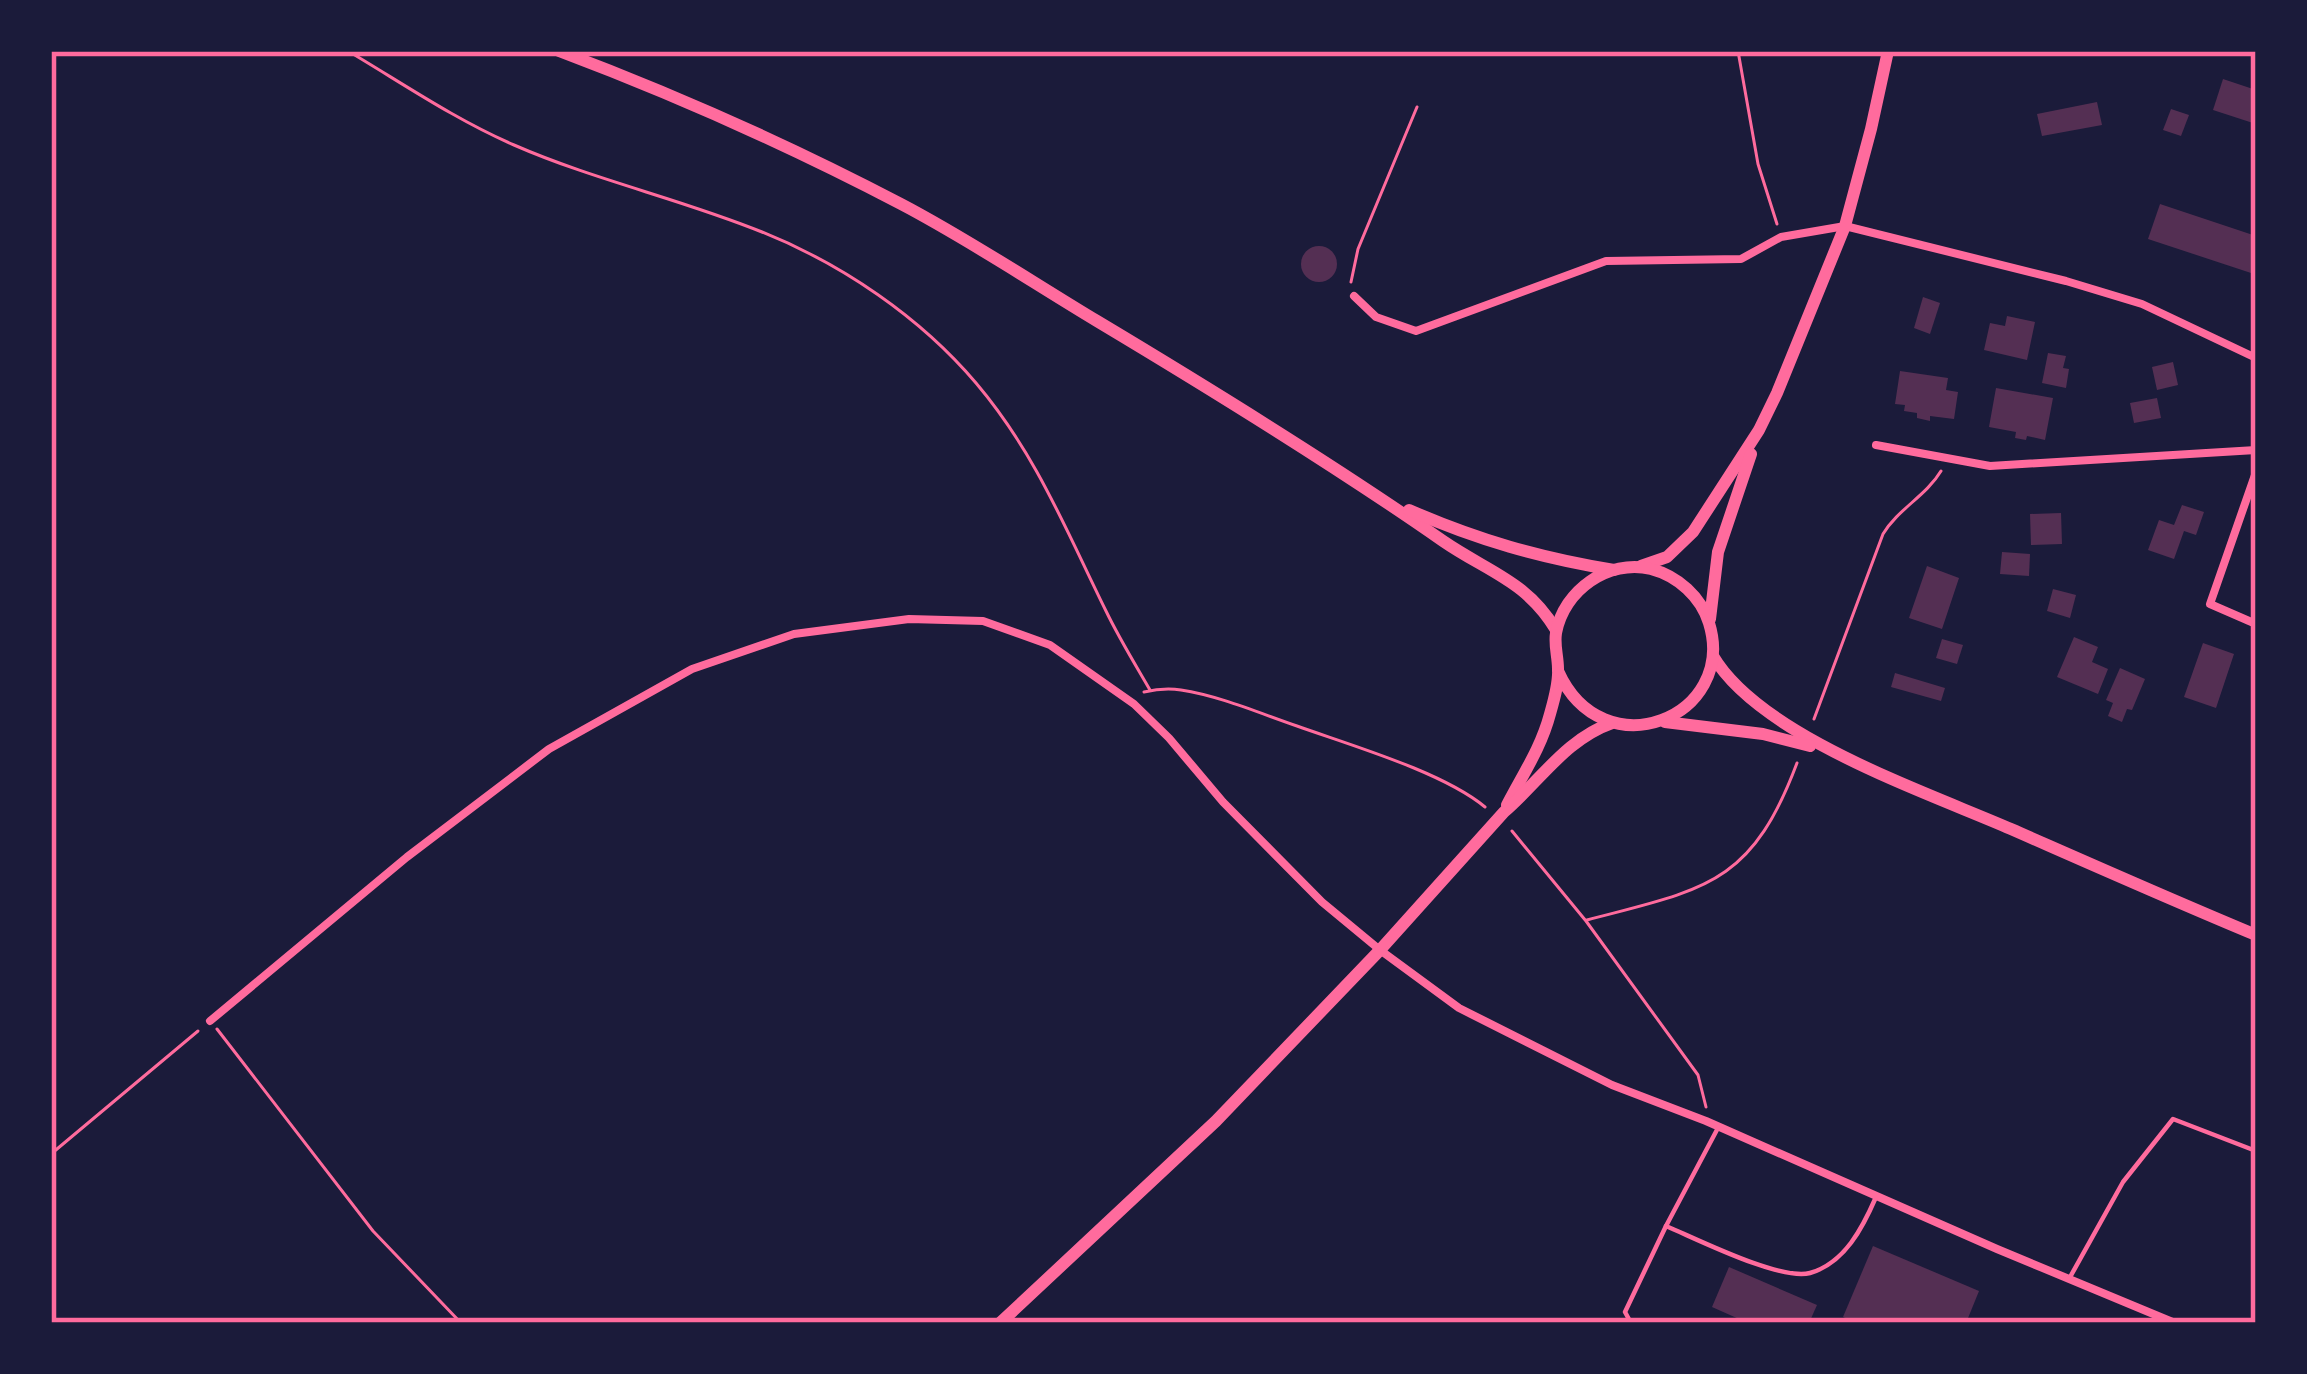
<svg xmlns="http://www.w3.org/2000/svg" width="2307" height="1374" viewBox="0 0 2307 1374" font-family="'Work Sans',sans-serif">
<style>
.building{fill:#542f53}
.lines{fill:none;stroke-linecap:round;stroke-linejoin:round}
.path{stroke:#ff6b9d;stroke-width:3}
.service{stroke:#ff6b9d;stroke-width:4.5}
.minor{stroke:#ff6b9d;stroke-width:8}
.secondary{stroke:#ff6b9d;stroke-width:12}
.neatline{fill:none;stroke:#ff6b9d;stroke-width:4.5}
</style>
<rect width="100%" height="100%" fill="#1b1b3a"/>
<g class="building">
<path d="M 2223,79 L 2256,90 L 2256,124 L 2213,110 Z"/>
<path d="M 2097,102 L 2102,125 L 2042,136 L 2037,114 Z"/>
<path d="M 2171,109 L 2189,115 L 2181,136 L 2163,130 Z"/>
<path d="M 2160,204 L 2256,236 L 2256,258 L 2251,273 L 2148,239 Z"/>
<circle cx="1319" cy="264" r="18"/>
<path d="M 1923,297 L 1940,303 L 1930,334 L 1914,328 Z"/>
<path d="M 2007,316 L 2035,322 L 2027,360 L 1984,350 L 1990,323 L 2005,326 Z"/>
<path d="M 2048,353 L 2066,356 L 2063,368 L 2069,369 L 2066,388 L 2042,383 Z"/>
<path d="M 2173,362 L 2178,385 L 2157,390 L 2152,367 Z"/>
<path d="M 1900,371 L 1948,378 L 1946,390 L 1958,392 L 1954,419 L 1930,416 L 1930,421 L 1917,418 L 1917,413 L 1904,411 L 1905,405 L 1895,404 Z"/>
<path d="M 1996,388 L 2053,398 L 2045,440 L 2027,436 L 2026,440 L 2015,438 L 2016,432 L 1989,427 Z"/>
<path d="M 2157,398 L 2161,418 L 2134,423 L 2130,403 Z"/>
<path d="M 2182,505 L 2204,512 L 2196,535 L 2184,531 L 2174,559 L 2148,550 L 2159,520 L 2174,525 Z"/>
<path d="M 2061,513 L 2062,544 L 2031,545 L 2030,514 Z"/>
<path d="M 2002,552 L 2030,554 L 2029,576 L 2000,574 Z"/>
<path d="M 1927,566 L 1959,578 L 1942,629 L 1909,618 Z"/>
<path d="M 2053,589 L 2076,595 L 2070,618 L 2047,611 Z"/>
<path d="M 2074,637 L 2098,647 L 2092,662 L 2108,669 L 2098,694 L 2057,677 Z"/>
<path d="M 1942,639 L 1963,645 L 1957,664 L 1936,658 Z"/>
<path d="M 2203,643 L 2234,654 L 2216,708 L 2184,697 Z"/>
<path d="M 2120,668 L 2145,679 L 2132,710 L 2127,709 L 2122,722 L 2108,716 L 2113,703 L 2106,700 Z"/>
<path d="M 1895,673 L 1945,688 L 1941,701 L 1891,687 Z"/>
<path d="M 1873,1246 L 1979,1291 L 1966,1323 L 1856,1323 L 1843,1317 Z"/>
<path d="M 1729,1267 L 1817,1305 L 1809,1323 L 1748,1323 L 1712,1307 Z"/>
</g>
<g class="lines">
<g class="path">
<path d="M 348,51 C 402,83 456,120 514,145 C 594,180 681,199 762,232 C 842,264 920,317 976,383 C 1036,454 1065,528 1106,611 C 1119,638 1135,664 1150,690"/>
<path d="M 1738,51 L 1758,164 L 1777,224"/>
<path d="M 1351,282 L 1358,249 L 1417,107"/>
<path d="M 1144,692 C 1157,689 1168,688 1181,690 C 1220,696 1259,713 1297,726 C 1350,745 1443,772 1485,807"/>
<path d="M 1814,719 L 1883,534 C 1898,509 1926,496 1941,471"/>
<path d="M 1512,831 L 1586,921 L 1698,1075 L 1706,1107"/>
<path d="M 1587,920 C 1704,889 1751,886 1797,763"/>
<path d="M 217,1029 L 373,1231 L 461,1323"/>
<path d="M 51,1154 L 198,1031"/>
</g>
<g class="service">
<path d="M 1666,1226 C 1697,1239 1780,1281 1810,1273 C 1845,1263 1863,1227 1876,1197"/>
<path d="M 2069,1279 L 2123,1182 L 2173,1119 L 2256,1151"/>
<path d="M 1631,1323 L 1625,1312 L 1666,1226 L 1719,1126"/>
</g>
<g class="minor">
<path d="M 1354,296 L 1376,317 L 1416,331 L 1606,261 L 1741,259 L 1781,237 L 1845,226 L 2066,281 L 2142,304 L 2256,358"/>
<path d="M 1876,445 L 1990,466 L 2256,450"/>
<path d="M 2256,472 L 2210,604 L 2256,624"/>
<path d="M 210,1021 L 407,857 L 549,749 L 692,669 L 794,634 L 909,619 L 983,621 L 1050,645 L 1134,704 L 1169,738 L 1223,802 L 1322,902 L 1380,950 L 1459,1008 L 1612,1085 L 1706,1121 L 1997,1249 L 2175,1323"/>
</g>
<g class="secondary">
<path d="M 559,51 C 676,95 790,146 901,204 C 968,239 1032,282 1097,321 C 1214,391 1331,463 1443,541 C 1488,572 1527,581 1556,630"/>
<path d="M 1409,510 C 1478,540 1540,558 1614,570"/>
<path d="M 1641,566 L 1667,557 L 1693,532 L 1759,430 L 1777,393 L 1845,226 L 1871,129 L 1888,51"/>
<path d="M 1710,619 L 1718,552 L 1751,454"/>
<path d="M 1713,656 C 1760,736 1926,792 2011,829 C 2093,865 2174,901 2256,935"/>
<path d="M 1665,722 L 1763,734 L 1810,746"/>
<path d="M 1507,805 C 1523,774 1541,748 1550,714 C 1554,700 1559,683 1558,669 C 1558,656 1554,646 1556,633 C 1564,590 1608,559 1651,569 C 1678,576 1701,597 1709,623 C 1738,717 1603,772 1558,671"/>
<path d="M 1000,1323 L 1216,1121 L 1380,950 L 1504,812 C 1540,781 1566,739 1612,723"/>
</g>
</g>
<rect width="2307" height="1374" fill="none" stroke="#1b1b3a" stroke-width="108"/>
<rect x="54" y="54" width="2199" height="1266" class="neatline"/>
</svg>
